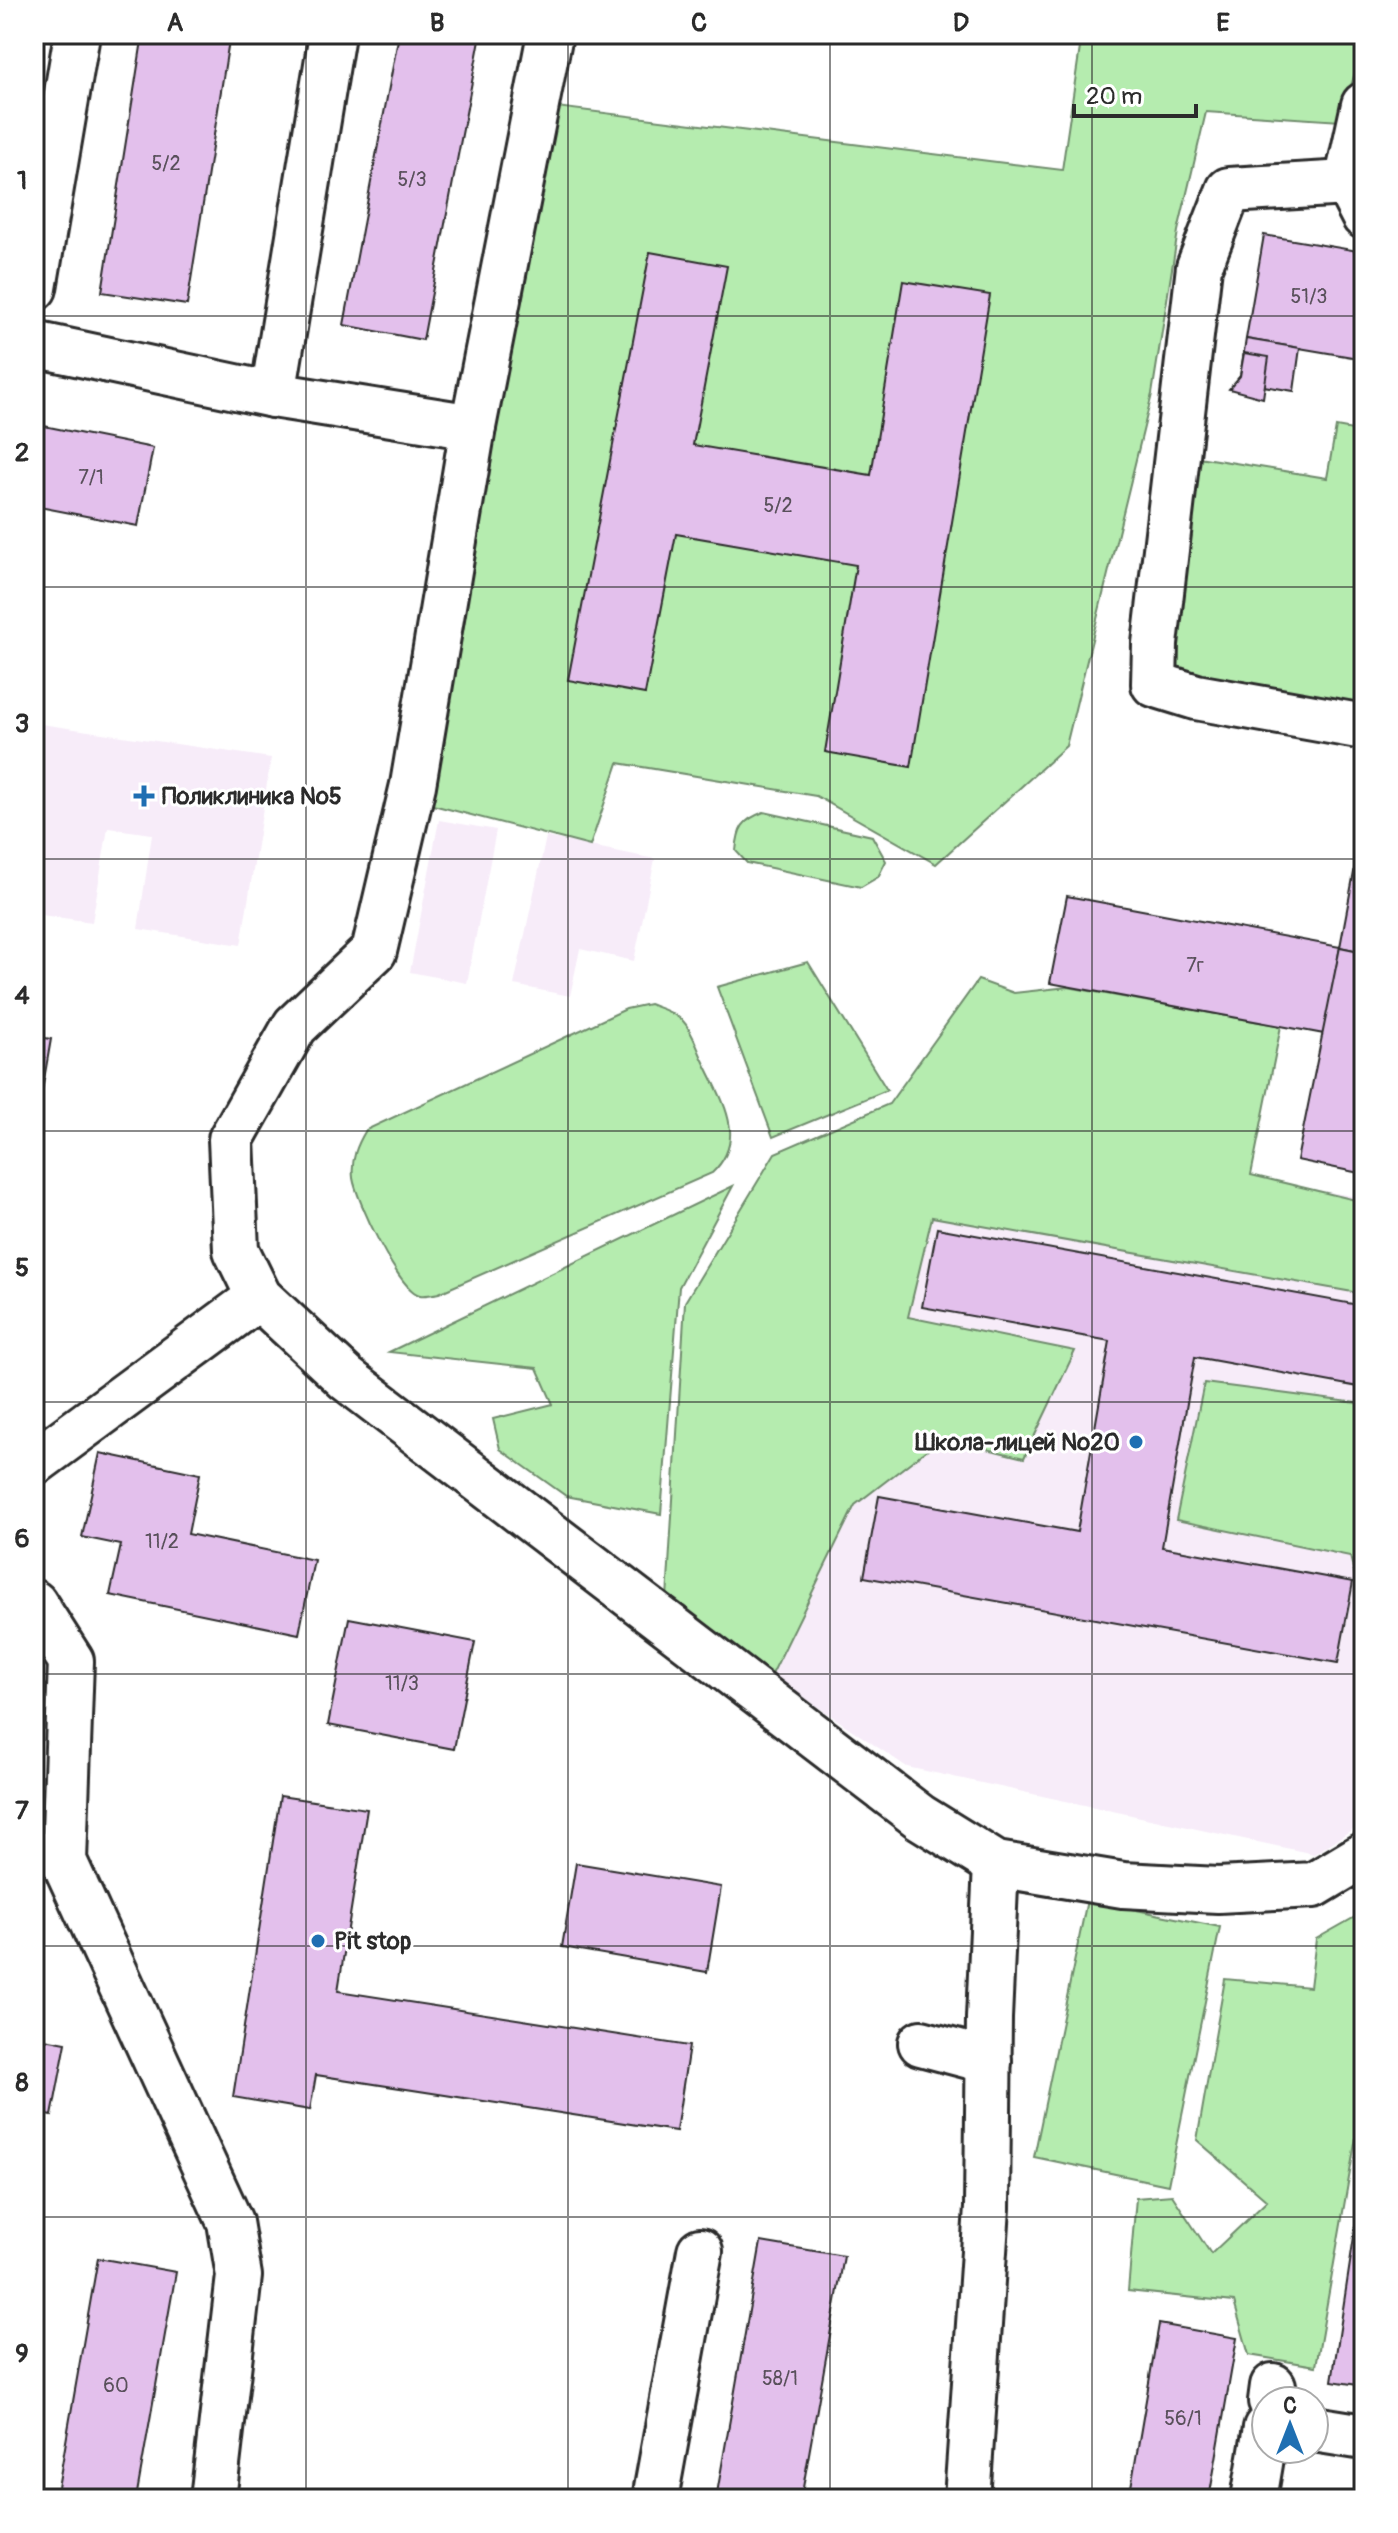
<svg xmlns="http://www.w3.org/2000/svg" width="1398" height="2533" viewBox="0 0 1398 2533" font-family="Pangolin,sans-serif">
<style>
.built{fill:#f7ecf9}
.green{fill:#b5ecaf;stroke:#708c6d;stroke-width:2}
.building{fill:#e3c0ec;stroke:#2b2b2b;stroke-width:2}
.lines{fill:none;stroke-linecap:round;stroke-linejoin:round}
.minor-casing{stroke:#2b2b2b;stroke-width:50}
.minor{stroke:#fff;stroke-width:44}
.grid{fill:none;stroke:#2b2b2b;stroke-width:2;stroke-opacity:0.55}
.poi-dot{fill:#1f6fb2;stroke:#fff;stroke-width:3}
.labels{text-anchor:middle;dominant-baseline:central;stroke-width:6;stroke-linejoin:round;paint-order:stroke}
.number-label{font-size:20px;fill:#59505b}
.poi-label{font-size:24px;font-weight:bold;fill:#2b2b2b;stroke:#fff;text-anchor:start}
.neatline{fill:none;stroke:#2b2b2b;stroke-width:3}
.grid-label{font-size:26px;text-anchor:middle;font-weight:bold;fill:#2b2b2b}
</style>
<rect width="100%" height="100%" fill="#fff"/>
<filter id="ink" filterUnits="userSpaceOnUse"><feTurbulence type="fractalNoise" baseFrequency=".0125" numOctaves="2"/><feDisplacementMap in="SourceGraphic" scale="16" xChannelSelector="R" yChannelSelector="G"/><feConvolveMatrix kernelMatrix="1 2 1 2 8 2 1 2 1" color-interpolation-filters="sRGB"/></filter>
<g filter="url(#ink)">
<g class="built">
<path d="M 34,723 L 271,758 L 241,945 L 138,929 L 152,834 L 108,828 L 92,922 L 34,914 Z"/>
<path d="M 439,820 L 496,830 L 467,983 L 410,972 Z"/>
<path d="M 546,837 L 655,859 L 634,961 L 580,949 L 570,996 L 514,985 Z"/>
<path d="M 909,1146 L 1295,1186 L 1364,1198 L 1364,1822 L 1314,1854 L 907,1767 L 772,1676 Z"/>
</g>
<g class="green">
<path d="M 1082,34 L 1359,34 L 1364,41 L 1341,121 L 1206,112 L 1178,231 L 1152,394 L 1066,746 L 936,864 L 816,796 L 618,763 L 590,846 L 429,804 L 549,106 L 1062,170 Z"/>
<path d="M 1336,427 L 1364,432 L 1364,712 L 1172,672 L 1198,457 L 1327,478 Z"/>
<path d="M 764,812 L 872,836 L 886,861 L 878,877 L 861,887 L 747,863 L 736,851 C 738,828 742,820 764,812 Z"/>
<path d="M 808,962 L 887,1090 L 773,1137 L 717,987 Z"/>
<path d="M 978,980 L 1014,993 L 1068,987 L 1281,1026 L 1251,1175 L 1364,1202 L 1364,1294 L 932,1217 L 908,1317 L 1075,1351 L 1024,1458 L 942,1438 L 855,1505 L 762,1695 L 666,1615 L 685,1302 L 775,1153 L 889,1104 Z"/>
<path d="M 649,1004 C 662,1009 673,1012 683,1021 C 692,1030 697,1048 703,1060 C 721,1099 749,1138 712,1173 L 439,1293 C 434,1294 425,1296 420,1295 C 399,1291 356,1199 353,1178 C 351,1159 357,1145 366,1130 L 626,1009 Z"/>
<path d="M 733,1186 L 679,1287 L 661,1514 L 566,1496 L 500,1449 L 493,1419 L 553,1404 L 537,1368 L 389,1352 Z"/>
<path d="M 1204,1383 L 1364,1404 L 1364,1614 L 1350,1556 L 1176,1520 Z"/>
<path d="M 1087,1900 L 1220,1927 L 1168,2185 L 1034,2157 Z"/>
<path d="M 1364,1912 L 1364,2092 L 1316,2366 L 1249,2355 L 1234,2302 L 1128,2291 L 1136,2198 L 1172,2195 L 1211,2254 L 1267,2201 L 1197,2140 L 1225,1979 L 1310,1987 L 1316,1939 Z"/>
</g>
<g class="building">
<path d="M 143,34 L 230,34 L 187,305 L 102,292 Z"/>
<path d="M 399,34 L 481,34 L 423,340 L 344,325 Z"/>
<path d="M 1264,235 L 1364,252 L 1364,359 L 1246,339 Z"/>
<path d="M 650,252 L 727,266 L 693,445 L 871,475 L 903,281 L 990,295 L 911,767 L 825,752 L 856,565 L 676,534 L 645,694 L 568,680 Z"/>
<path d="M 1246,339 L 1300,348 L 1294,391 L 1239,382 Z"/>
<path d="M 1244,353 L 1269,357 L 1263,398 L 1229,389 L 1240,376 Z"/>
<path d="M 34,424 L 153,448 L 138,526 L 34,506 Z"/>
<path d="M 1364,819 L 1364,952 L 1340,947 Z"/>
<path d="M 1067,896 L 1340,947 L 1324,1034 L 1050,983 Z"/>
<path d="M 1340,947 L 1364,952 L 1364,1174 L 1297,1160 Z"/>
<path d="M 34,1036 L 51,1039 L 34,1137 Z"/>
<path d="M 937,1228 L 1364,1306 L 1364,1388 L 1195,1357 L 1162,1547 L 1353,1582 L 1338,1663 L 864,1577 L 879,1496 L 1077,1532 L 1110,1341 L 922,1307 Z"/>
<path d="M 100,1453 L 200,1474 L 188,1534 L 314,1560 L 299,1634 L 110,1595 L 121,1545 L 82,1537 Z"/>
<path d="M 349,1618 L 475,1642 L 454,1749 L 328,1725 Z"/>
<path d="M 280,1796 L 367,1809 L 338,1991 L 689,2046 L 676,2131 L 316,2075 L 310,2110 L 233,2097 Z"/>
<path d="M 576,1863 L 721,1887 L 707,1972 L 562,1947 Z"/>
<path d="M 34,2037 L 66,2043 L 52,2116 L 34,2112 Z"/>
<path d="M 1364,2171 L 1364,2386 L 1332,2381 Z"/>
<path d="M 761,2242 L 844,2256 L 801,2499 L 716,2499 Z"/>
<path d="M 98,2258 L 176,2272 L 136,2499 L 56,2499 Z"/>
<path d="M 1159,2324 L 1237,2338 L 1209,2499 L 1129,2499 Z"/>
</g>
<g class="lines">
<defs>
<g id="minor">
<path d="M 332,34 L 273,395 L 473,427 L 413,785 L 374,951 L 295,1026 L 231,1139 L 236,1250 L 259,1297 L 347,1379 L 920,1817 L 996,1864 L 1123,1885 L 1218,1890 L 1314,1885 L 1364,1855"/>
<path d="M 1364,105 L 1347,183 L 1364,216"/>
<path d="M 1347,183 L 1229,190 L 1199,267 L 1155,644 L 1154,684 L 1196,697 L 1364,727"/>
<path d="M 34,288 L 77,34"/>
<path d="M 34,344 L 273,395"/>
<path d="M 473,427 L 550,34"/>
<path d="M 34,1463 L 259,1297"/>
<path d="M 34,1603 L 71,1661 L 64,1861 L 230,2222 L 239,2276 L 213,2499"/>
<path d="M 921,2043 L 989,2061"/>
<path d="M 1271,2401 L 1273,2386"/>
<path d="M 1314,2429 L 1364,2437"/>
<path d="M 655,2499 L 700,2251"/>
<path d="M 967,2499 L 987,2208 L 989,2018 L 996,1864"/>
<path d="M 1254,2499 L 1266,2428"/>
</g>
</defs>
<use href="#minor" class="minor-casing"/>
<use href="#minor" class="minor"/>
</g>
</g>
<path class="grid" d="M 306,34 L 306,2499M 568,34 L 568,2499M 830,34 L 830,2499M 1092,34 L 1092,2499M 34,316 L 1364,316M 34,587 L 1364,587M 34,859 L 1364,859M 34,1131 L 1364,1131M 34,1402 L 1364,1402M 34,1674 L 1364,1674M 34,1946 L 1364,1946M 34,2217 L 1364,2217"/>
<g class="poi-dot">
<path d="M140 784h8v8h8v8h-8v8h-8v-8h-8v-8h8z"/>
<circle cx="1136" cy="1442" r="8"/>
<circle cx="318" cy="1941" r="8"/>
</g>
<g class="labels">
<g class="number-label">
<text x="166" y="163">5/2</text>
<text x="412" y="179">5/3</text>
<text x="1309" y="296">51/3</text>
<text x="91" y="477">7/1</text>
<text x="778" y="505">5/2</text>
<text x="1195" y="965">7г</text>
<text x="162" y="1541">11/2</text>
<text x="402" y="1683">11/3</text>
<text x="780" y="2378">58/1</text>
<text x="116" y="2385">60</text>
<text x="1183" y="2418">56/1</text>
</g>
<g class="poi-label">
<text x="162" y="796">Поликлиника №5</text>
<text x="1120" y="1442" text-anchor="end">Школа-лицей №20</text>
<text x="334" y="1941">Pit stop</text>
</g>
</g>
<rect width="1398" height="2533" fill="none" stroke="#fff" stroke-width="88"/>
<g transform="translate(1290 2425)"><circle r="38" fill="#ffffff" stroke="#aaaaaa" stroke-width="2"/>
<path d="M0-6L14 30L0 20L-14 30Z" fill="#1f6fb2"/>
<text y="-12" font-size="22" font-weight="bold" text-anchor="middle" fill="#2b2b2b">С</text>
</g>
<path d="M1074 104v12h122v-12" fill="none" stroke="#2b2b2b" stroke-width="4"/>
<text x="1086" y="104" font-size="24" fill="#2b2b2b" stroke="#ffffff" stroke-width="6" paint-order="stroke">20 m</text>
<rect x="44" y="44" width="1310" height="2445" class="neatline"/>
<g class="grid-label">
<text x="175" y="31">A</text>
<text x="437" y="31">B</text>
<text x="699" y="31">C</text>
<text x="961" y="31">D</text>
<text x="1223" y="31">E</text>
<text x="22" y="189">1</text>
<text x="22" y="461">2</text>
<text x="22" y="732">3</text>
<text x="22" y="1004">4</text>
<text x="22" y="1276">5</text>
<text x="22" y="1547">6</text>
<text x="22" y="1819">7</text>
<text x="22" y="2091">8</text>
<text x="22" y="2362">9</text>
</g>
</svg>
